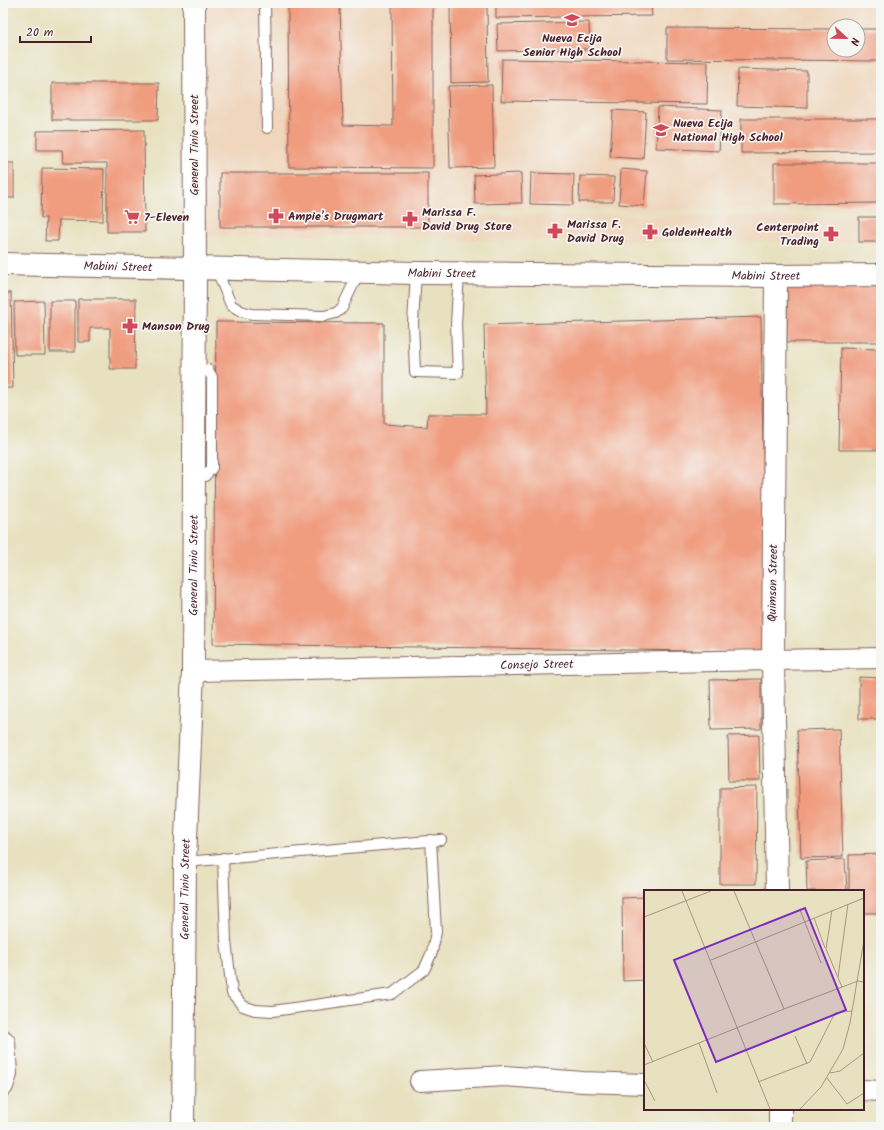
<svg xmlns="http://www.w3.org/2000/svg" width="884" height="1130" viewBox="0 0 884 1130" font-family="Kalam,sans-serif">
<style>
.built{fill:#efd6bc;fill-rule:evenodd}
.building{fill:#f09c7f}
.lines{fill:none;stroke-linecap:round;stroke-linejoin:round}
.service-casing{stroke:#81635f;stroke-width:12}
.minor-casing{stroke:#81635f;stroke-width:22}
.tertiary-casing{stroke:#81635f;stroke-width:24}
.secondary-casing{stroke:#81635f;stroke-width:24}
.service{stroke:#fff;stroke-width:10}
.minor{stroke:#fff;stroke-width:20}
.tertiary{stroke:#fff;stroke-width:22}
.secondary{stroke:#fff;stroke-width:22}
.labels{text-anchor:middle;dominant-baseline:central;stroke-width:3.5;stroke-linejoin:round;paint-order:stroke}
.poi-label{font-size:12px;font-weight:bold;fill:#4a1f2b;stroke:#f6f6f2;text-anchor:start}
.street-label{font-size:12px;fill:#4a1f2b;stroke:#f6f6f2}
.inset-road{fill:none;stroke:#a99384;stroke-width:1}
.view{fill:#7b2cbf;fill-opacity:0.15;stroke:#7b2cbf;stroke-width:2}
.inset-edge{fill:none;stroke:#4a1f2b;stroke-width:2}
</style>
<rect width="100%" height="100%" fill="#f6f6f2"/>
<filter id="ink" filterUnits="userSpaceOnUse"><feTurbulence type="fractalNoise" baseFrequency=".025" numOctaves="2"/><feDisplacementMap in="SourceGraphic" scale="8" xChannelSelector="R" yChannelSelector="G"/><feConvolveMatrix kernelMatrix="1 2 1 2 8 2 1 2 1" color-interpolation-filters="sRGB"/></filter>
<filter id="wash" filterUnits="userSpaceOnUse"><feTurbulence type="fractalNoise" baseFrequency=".012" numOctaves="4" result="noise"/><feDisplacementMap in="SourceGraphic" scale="16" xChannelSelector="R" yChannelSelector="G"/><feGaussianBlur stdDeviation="0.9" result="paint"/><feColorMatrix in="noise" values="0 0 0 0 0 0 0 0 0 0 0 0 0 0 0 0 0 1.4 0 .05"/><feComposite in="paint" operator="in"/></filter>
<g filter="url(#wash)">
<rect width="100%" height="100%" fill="#e8e1c0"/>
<g class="built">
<path d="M 194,3 L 881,3 L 881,210 L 442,209 L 442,235 L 195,236 ZM 834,26 L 858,26 L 858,50 L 834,50 Z"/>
<path d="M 446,215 L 881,217 L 881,242 L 446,240 Z"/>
</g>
<g id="blocks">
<g class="building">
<path d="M 288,3 L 340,3 L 343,125 L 393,126 L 392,3 L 433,3 L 433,168 L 289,167 Z"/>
<path d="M 450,3 L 487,3 L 488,82 L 451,83 Z"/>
<path d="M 496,3 L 651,3 L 652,16 L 496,18 Z"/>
<path d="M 589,22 L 590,49 L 498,51 L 497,24 Z"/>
<path d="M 667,28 L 834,29 L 834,50 L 858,50 L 858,29 L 880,29 L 879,61 L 667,59 Z"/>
<path d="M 502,59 L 708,62 L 707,104 L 501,101 Z"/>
<path d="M 738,69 L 807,71 L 807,108 L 737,106 Z"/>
<path d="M 52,83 L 159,83 L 158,120 L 52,120 Z"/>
<path d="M 492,85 L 494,167 L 450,168 L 448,86 Z"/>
<path d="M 658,107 L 722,110 L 719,151 L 656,148 Z"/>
<path d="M 613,110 L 646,112 L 643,159 L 610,157 Z"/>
<path d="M 741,119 L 881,119 L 881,152 L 741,153 Z"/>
<path d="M 144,130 L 145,232 L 107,232 L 107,163 L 63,163 L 62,150 L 37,150 L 37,131 Z"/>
<rect x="3" y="163" width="11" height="35"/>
<path d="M 774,163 L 881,163 L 881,203 L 774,204 Z"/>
<path d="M 42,168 L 104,169 L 103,221 L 59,220 L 58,241 L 45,241 L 46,218 L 41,218 Z"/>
<path d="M 621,169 L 647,171 L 644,206 L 619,204 Z"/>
<rect x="220" y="173" width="208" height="54"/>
<path d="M 521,173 L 522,203 L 475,204 L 474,175 Z"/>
<path d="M 531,173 L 574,174 L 573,205 L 530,204 Z"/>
<path d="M 580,176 L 614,177 L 613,202 L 579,202 Z"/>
<rect x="859" y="217" width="22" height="25"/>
<rect x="787" y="283" width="94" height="59"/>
<path d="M 3,293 L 11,293 L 13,388 L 3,388 Z"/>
<path d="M 78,299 L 136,299 L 135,369 L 110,369 L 110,328 L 90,328 L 90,342 L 78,342 Z"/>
<path d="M 44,301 L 45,355 L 15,355 L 14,302 Z"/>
<rect x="50" y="301" width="25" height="51"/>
<path d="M 761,317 L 766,652 L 213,644 L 216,322 L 384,323 L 384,424 L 427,427 L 428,414 L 486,414 L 484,325 Z"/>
<path d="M 841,348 L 881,349 L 881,450 L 839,450 Z"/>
<path d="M 859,677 L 881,678 L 881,719 L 859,719 Z"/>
<path d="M 761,679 L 761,729 L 711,730 L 710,680 Z"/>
<path d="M 839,729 L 843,857 L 801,858 L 797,730 Z"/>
<path d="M 759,735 L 760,781 L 729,781 L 728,736 Z"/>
<path d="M 757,787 L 756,884 L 720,884 L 720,788 Z"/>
<path d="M 881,854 L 881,913 L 863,913 L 863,891 L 849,891 L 849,855 Z"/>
<path d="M 845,859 L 847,891 L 807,891 L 806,861 Z"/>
<path d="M 645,897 L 645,980 L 623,981 L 622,898 Z"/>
</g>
</g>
</g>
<g filter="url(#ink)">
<use href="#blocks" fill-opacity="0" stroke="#81635f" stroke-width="1"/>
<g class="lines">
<defs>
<g id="service">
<path d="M 265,3 L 267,128"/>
<path d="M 216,268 L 231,305 L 241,311 L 252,314 L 324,316 L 336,313 L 342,308 L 359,272"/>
<path d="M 416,273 L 413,323 L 415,372 L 458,373 L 456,324 L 459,273"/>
<path d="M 194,477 L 205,476 L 212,468 L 212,377 L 208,370 L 195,372"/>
<path d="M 223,858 L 226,941 L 232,993 L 243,1006 L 255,1010 L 273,1011 L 392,994 L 424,970 L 432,952 L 436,932 L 431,840"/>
<path d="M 185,862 L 441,840"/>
</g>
<g id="minor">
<path id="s1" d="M 193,671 L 881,658"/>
<path d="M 3,1040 L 5,1042 L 7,1074 L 3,1086"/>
<path d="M 420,1081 L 505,1076 L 583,1082 L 645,1084"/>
<path d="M 863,1090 L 881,1091"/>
</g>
<g id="tertiary">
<path d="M 776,276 L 773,660 L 777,891"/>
<path d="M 780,1109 L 780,1127"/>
<path id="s2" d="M 183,1127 L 185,862 L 193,671 L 195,268 L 194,3"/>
</g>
<g id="secondary">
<path id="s3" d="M 3,264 L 416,273 L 776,276 L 881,275"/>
</g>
</defs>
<use href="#service" class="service-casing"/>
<use href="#minor" class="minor-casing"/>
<use href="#tertiary" class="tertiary-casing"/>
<use href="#secondary" class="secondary-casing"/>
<use href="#service" class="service"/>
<use href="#minor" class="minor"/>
<use href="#tertiary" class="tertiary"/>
<use href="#secondary" class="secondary"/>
</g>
</g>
<defs>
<symbol id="school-bare" viewBox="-9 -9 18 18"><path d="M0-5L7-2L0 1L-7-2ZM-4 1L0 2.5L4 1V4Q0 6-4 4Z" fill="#d1495b" stroke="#f6f6f2" stroke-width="2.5" paint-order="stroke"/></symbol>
<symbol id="pharmacy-bare" viewBox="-9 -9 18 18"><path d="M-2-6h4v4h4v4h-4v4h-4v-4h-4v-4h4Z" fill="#d1495b" stroke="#f6f6f2" stroke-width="2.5" paint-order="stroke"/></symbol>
<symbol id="supermarket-bare" viewBox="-9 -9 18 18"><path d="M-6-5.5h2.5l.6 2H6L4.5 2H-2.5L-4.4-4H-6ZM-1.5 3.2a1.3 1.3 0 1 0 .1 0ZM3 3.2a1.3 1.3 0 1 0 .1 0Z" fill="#d1495b" stroke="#f6f6f2" stroke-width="2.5" paint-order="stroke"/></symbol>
</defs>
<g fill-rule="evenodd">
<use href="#school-bare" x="561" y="9" width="22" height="22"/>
<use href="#school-bare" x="650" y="119" width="22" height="22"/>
<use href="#pharmacy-bare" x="265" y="205" width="22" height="22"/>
<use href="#supermarket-bare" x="121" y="206" width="22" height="22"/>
<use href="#pharmacy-bare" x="399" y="208" width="22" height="22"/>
<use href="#pharmacy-bare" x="544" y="220" width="22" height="22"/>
<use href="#pharmacy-bare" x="639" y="221" width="22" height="22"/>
<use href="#pharmacy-bare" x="820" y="223" width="22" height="22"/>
<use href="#pharmacy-bare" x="119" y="315" width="22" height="22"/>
</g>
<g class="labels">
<g class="poi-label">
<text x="572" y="38" text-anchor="middle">Nueva Ecija<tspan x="572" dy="14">Senior High School</tspan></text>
<text x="673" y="123">Nueva Ecija<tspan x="673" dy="14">National High School</tspan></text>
<text x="422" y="212">Marissa F.<tspan x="422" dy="14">David Drug Store</tspan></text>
<text x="288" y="216">Ampie's Drugmart</text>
<text x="144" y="217">7-Eleven</text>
<text x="567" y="224">Marissa F.<tspan x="567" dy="14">David Drug</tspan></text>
<text x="819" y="227" text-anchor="end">Centerpoint<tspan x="819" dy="14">Trading</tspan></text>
<text x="662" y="232">GoldenHealth</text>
<text x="142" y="326">Manson Drug</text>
</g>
<g class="street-label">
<text transform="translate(194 145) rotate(-90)">General Tinio Street</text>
<text stroke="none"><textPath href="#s3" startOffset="115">Mabini Street</textPath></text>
<text stroke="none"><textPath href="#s3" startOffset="439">Mabini Street</textPath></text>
<text stroke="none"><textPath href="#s3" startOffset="763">Mabini Street</textPath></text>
<text stroke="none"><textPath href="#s2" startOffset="562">General Tinio Street</textPath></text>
<text transform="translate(773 583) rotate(-89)">Quimson Street</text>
<text stroke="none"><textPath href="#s1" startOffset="344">Consejo Street</textPath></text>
<text stroke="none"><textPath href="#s2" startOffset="238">General Tinio Street</textPath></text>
</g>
</g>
<g transform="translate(644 890)">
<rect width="220" height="220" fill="#e8e1c0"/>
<path class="inset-road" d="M 38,1 L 126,219M 90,1 L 140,119M 156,20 L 177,73M 188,20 L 182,59 L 198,97M 0,27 L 67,1M 170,28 L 181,58M 67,70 L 220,8M 194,87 L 204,14M 151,146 L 163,174M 0,153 L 9,172M 55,153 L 73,203M 0,175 L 140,119 L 214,91 L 220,92M 186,183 L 196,181 L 220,163M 183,188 L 203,214 L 220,203M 0,190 L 11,211M 114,192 L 166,172 L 191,123 L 208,121M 156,219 L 177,197 L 199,159 L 206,133 L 220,50"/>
<path class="view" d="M 161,18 L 202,120 L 72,172 L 30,70 Z"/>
<rect width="220" height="220" class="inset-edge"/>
</g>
<rect width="884" height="1130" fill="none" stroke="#f6f6f2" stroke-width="16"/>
<g transform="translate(846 38) rotate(112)"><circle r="19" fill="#f6f6f2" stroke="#b1a0a2"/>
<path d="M0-3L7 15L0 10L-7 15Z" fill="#d1495b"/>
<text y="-6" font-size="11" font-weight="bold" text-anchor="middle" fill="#4a1f2b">N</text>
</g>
<path d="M20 36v6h71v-6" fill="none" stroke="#4a1f2b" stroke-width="2"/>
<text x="26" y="36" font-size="12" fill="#4a1f2b" stroke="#f6f6f2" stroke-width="3" paint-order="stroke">20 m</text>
</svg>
